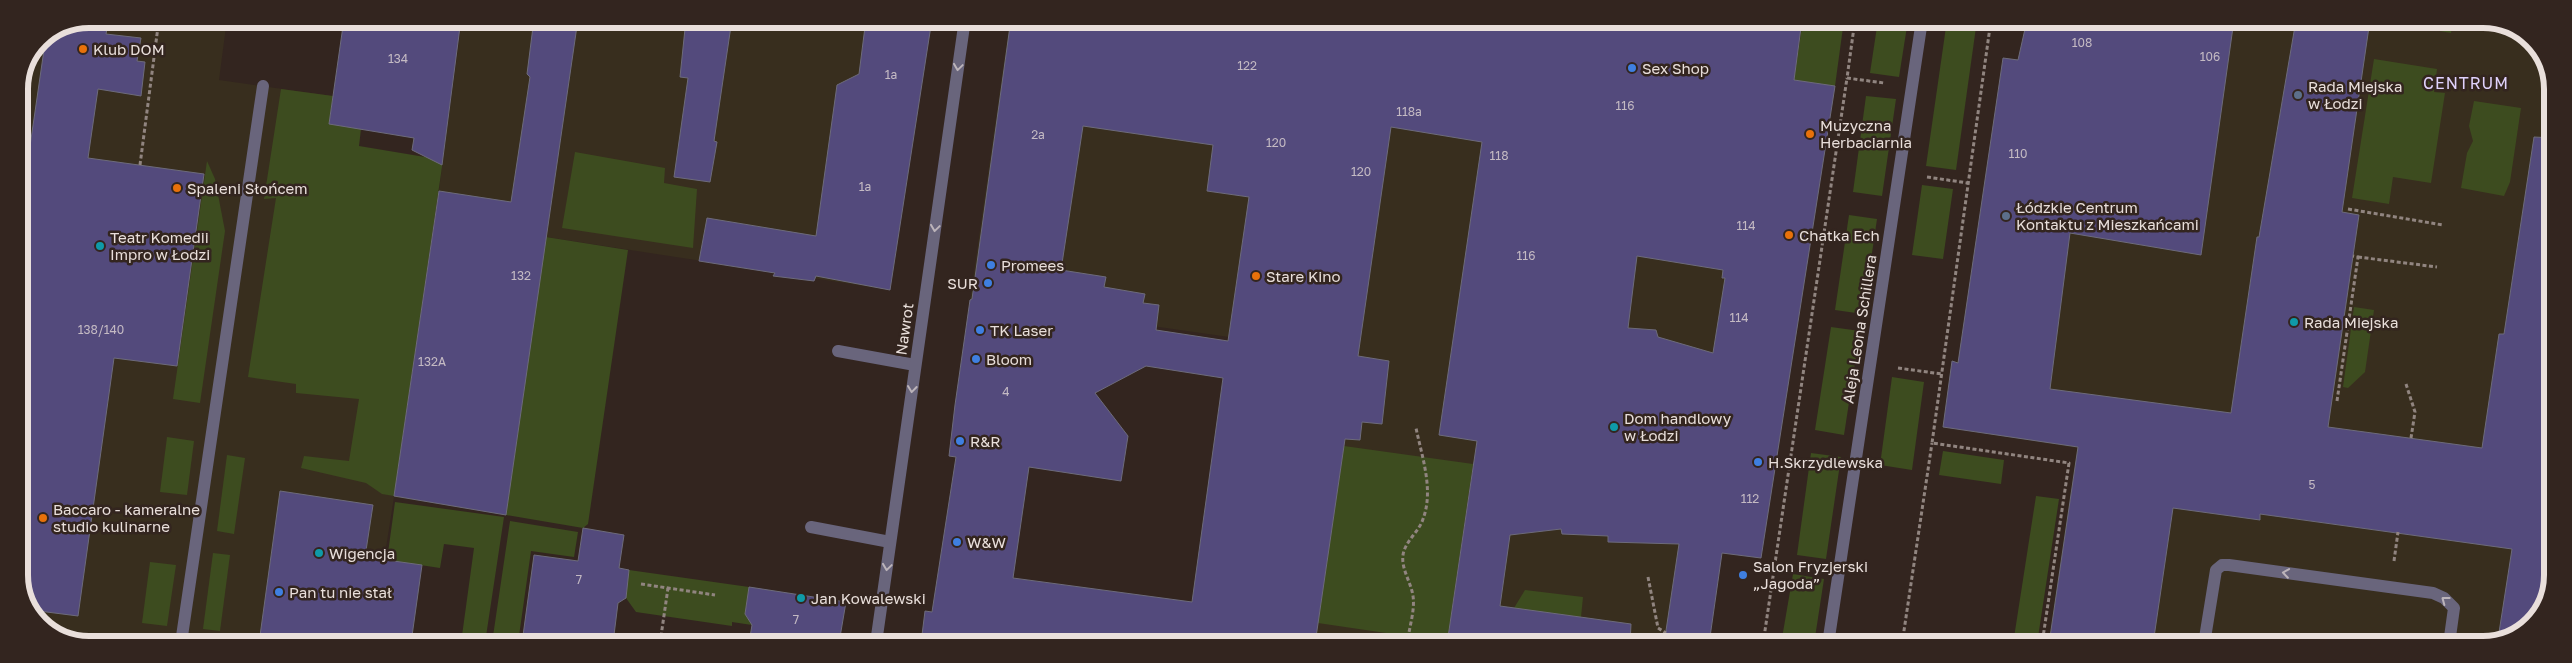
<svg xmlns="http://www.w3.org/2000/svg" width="2572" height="663" viewBox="0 0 2572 663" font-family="'Golos Text',sans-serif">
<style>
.commercial{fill:#382e1e}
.green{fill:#3d4c1f}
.building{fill:#534a7c;stroke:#6d6b7b;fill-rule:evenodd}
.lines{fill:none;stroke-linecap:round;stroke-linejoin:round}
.path{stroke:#918580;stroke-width:3;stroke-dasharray:4 2.5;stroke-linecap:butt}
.minor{stroke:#69657c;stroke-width:12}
.oneway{stroke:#bcb4ba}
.food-dot{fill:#e8710a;stroke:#33251f;stroke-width:2}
.shop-dot{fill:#3f7fe0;stroke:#33251f;stroke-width:2}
.service-dot{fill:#5c6f8a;stroke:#33251f;stroke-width:2}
.culture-dot{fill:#0f9aa8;stroke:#33251f;stroke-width:2}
.labels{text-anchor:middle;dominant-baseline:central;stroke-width:5;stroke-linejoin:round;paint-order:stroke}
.number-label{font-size:12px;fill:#c4bac3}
.poi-label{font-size:15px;fill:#e9dfdb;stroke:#33251f;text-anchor:start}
.street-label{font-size:15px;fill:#e9dfdb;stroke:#33251f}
.neighbourhood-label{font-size:16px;letter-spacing:1px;fill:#e0d2fc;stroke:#33251f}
.rim{fill:none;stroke:#e9dfdb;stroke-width:6}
</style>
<rect width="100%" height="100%" fill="#33251f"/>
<g class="commercial">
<path d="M 88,19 L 227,19 L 219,80 L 333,96 L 329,124 L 435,219 L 462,19 L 930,19 L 890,290 L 546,237 L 506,515 L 394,497 L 371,643 L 74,643 L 36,621 L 19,583 L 19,88 L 39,39 Z"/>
<path d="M 1010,19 L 1803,20 L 1794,79 L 1835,86 L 1761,558 L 1722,553 L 1708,644 L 1186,643 L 1229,337 L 970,300 Z"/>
<path d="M 2027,20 L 2498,20 L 2536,42 L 2553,83 L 2552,589 L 2529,627 L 2484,644 L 2048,644 L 2077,448 L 1943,427 L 1952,361 L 1958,362 L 2003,58 L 2018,59 Z"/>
</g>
<g class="green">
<path d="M 1803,20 L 1844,20 L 1835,86 L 1794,80 Z"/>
<path d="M 1878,20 L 1908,20 L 1899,77 L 1870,73 Z"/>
<path d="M 1947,20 L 1977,20 L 1956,170 L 1926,166 Z"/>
<path d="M 2378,20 L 2453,20 L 2451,33 Z"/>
<path d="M 2374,59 L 2437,69 L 2434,92 L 2445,93 L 2431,183 L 2393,177 L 2389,204 L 2352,198 Z"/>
<path d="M 281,89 L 333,96 L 329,124 L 361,129 L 359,146 L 443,160 L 394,496 L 382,494 L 366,483 L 301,468 L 304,456 L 349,461 L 359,399 L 296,393 L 296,384 L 248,377 L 276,198 L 264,199 Z"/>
<path d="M 1866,96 L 1896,99 L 1882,196 L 1853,192 Z"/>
<path d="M 2474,101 L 2521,108 L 2510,182 L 2504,196 L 2461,188 L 2467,153 L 2473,141 L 2469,126 Z"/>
<path d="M 575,152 L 665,168 L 664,183 L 697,189 L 693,248 L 562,228 Z"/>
<path d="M 207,161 L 215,179 L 225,231 L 200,403 L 173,399 Z"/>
<path d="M 1922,185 L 1953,189 L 1943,259 L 1912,255 Z"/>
<path d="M 1849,215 L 1877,219 L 1863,314 L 1835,310 Z"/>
<path d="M 546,237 L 628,250 L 588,524 L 583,528 L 506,515 Z"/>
<path d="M 2354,307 L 2374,310 L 2365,372 L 2348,388 L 2343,387 Z"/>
<path d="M 1831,327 L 1860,331 L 1844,435 L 1815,430 Z"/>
<path d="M 1892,377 L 1924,382 L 1912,470 L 1880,465 Z"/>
<path d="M 167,437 L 194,441 L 187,495 L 160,492 Z"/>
<path d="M 1344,446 L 1473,464 L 1447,642 L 1318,623 Z"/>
<path d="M 1943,451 L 2004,460 L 2001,484 L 1939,475 Z"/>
<path d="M 1811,453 L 1841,457 L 1826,559 L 1797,555 Z"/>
<path d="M 227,455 L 245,458 L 234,534 L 217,531 Z"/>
<path d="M 2036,496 L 2059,499 L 2037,644 L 2013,644 Z"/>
<path d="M 395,502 L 504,517 L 485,643 L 461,643 L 474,548 L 444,544 L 440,568 L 387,560 Z"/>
<path d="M 510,521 L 578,532 L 574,557 L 531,551 L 518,643 L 492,643 Z"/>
<path d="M 213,553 L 230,555 L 220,631 L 203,629 Z"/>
<path d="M 150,562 L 176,565 L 167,626 L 142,623 Z"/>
<path d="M 629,570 L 749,587 L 745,613 L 752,625 L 732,622 L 732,626 L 636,612 L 626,598 Z"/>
<path d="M 1793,574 L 1824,579 L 1814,644 L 1781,644 Z"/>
<path d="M 1525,590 L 1583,597 L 1581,617 L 1514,608 Z"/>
</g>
<g class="building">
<path d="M 88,19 L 109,19 L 106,34 L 141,38 L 137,61 L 145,62 L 141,96 L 98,89 L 88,158 L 204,174 L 177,366 L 114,358 L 78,616 L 31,610 L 19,583 L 19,222 L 46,36 Z"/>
<path d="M 344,19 L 461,19 L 442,165 L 412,150 L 414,138 L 329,124 Z"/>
<path d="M 534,19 L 578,19 L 506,515 L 394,496 L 439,191 L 511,202 L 530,77 L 527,74 Z"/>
<path d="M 686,19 L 732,19 L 714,141 L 717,142 L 710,182 L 674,177 L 688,78 L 680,77 Z"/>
<path d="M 866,19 L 932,19 L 890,290 L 816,276 L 814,281 L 773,276 L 775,273 L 699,261 L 707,218 L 816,236 L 837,85 L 859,74 Z"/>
<path d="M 1011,19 L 1802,20 L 1794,80 L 1835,86 L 1761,558 L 1722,553 L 1709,644 L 1664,644 L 1679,544 L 1608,542 L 1608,536 L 1562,534 L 1561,529 L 1510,535 L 1500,606 L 1631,624 L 1630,644 L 1447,644 L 1477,441 L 1439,435 L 1482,142 L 1391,127 L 1358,356 L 1389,361 L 1382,424 L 1362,422 L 1360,440 L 1345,439 L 1315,644 L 921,643 L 925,611 L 932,612 L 956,457 L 949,456 L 955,405 L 970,300 L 972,299 ZM 1083,126 L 1213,145 L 1207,191 L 1249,197 L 1228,341 L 1156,330 L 1159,305 L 1143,303 L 1145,294 L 1104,287 L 1106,277 L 1061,270 ZM 1637,256 L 1723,270 L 1722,278 L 1725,278 L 1713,353 L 1658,337 L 1656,330 L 1628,328 ZM 1146,366 L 1223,378 L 1192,602 L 1013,578 L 1029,467 L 1121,481 L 1128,436 L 1095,393 Z"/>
<path d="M 2027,20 L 2234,20 L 2201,255 L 2070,233 L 2050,389 L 2231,413 L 2257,237 L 2259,237 L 2296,20 L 2370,20 L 2342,212 L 2359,215 L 2328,427 L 2482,448 L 2499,334 L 2504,334 L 2534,137 L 2553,138 L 2552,589 L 2529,627 L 2498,639 L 2512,549 L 2260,514 L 2260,520 L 2173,508 L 2153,644 L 2049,644 L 2078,447 L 1943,427 L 1952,361 L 1958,363 L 2003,58 L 2018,60 Z"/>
<path d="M 280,491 L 373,505 L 365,557 L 422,565 L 411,643 L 259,643 Z"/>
<path d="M 583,528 L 624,535 L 619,568 L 629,570 L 626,598 L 618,603 L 613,643 L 522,643 L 534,555 L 578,561 Z"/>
<path d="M 749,587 L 846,602 L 839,643 L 749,643 L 752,625 L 745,614 Z"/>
</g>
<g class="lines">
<g class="path">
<path d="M 1855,20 L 1847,78 L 1884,83"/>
<path d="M 1991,20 L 1932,443 L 2069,463 L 2042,644"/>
<path d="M 19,94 L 20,85"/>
<path d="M 140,165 L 159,19"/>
<path d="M 1927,177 L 1968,183"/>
<path d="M 2348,209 L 2443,225"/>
<path d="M 2358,257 L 2437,267"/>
<path d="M 1898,368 L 1942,374"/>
<path d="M 2406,384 L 2415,412 L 2411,438"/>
<path d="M 2337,401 L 2358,257 L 2353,256"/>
<path d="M 2394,561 L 2398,532"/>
<path d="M 1648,577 L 1658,628 L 1666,633"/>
<path d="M 641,584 L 715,595"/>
<path d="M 1408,638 C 1410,625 1415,609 1413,596 C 1411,582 1401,569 1403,555 C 1405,541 1419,532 1423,519 C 1434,490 1422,457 1416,428"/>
<path d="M 1709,641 L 1732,644"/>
<path d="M 660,643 L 668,588"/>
<path d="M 1763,644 L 1847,78"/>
<path d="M 1902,644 L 1932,443"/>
</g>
<g class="minor">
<path d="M 838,351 L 915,365"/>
<path d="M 811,527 L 890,542"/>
<path d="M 181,643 L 263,86"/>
<path d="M 876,643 L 965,19"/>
<path d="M 1828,644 L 1922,20"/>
<path d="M 2204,644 L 2216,570 L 2222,565 L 2229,565 L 2433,593 L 2444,598 L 2454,608 L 2449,644"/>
</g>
</g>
<defs><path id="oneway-chevron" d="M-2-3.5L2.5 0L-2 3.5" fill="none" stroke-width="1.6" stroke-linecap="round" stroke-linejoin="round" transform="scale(1.25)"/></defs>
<g class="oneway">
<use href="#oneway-chevron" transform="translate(958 67) rotate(98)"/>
<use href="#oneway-chevron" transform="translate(935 228) rotate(98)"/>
<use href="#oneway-chevron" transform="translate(912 389) rotate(97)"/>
<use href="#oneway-chevron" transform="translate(887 567) rotate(98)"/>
<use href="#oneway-chevron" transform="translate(2286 573) rotate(-172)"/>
<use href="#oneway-chevron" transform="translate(2445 600) rotate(-143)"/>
</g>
<g class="food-dot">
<circle cx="83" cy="49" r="5"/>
<circle cx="1810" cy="134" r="5"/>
<circle cx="177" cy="188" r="5"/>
<circle cx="1789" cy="235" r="5"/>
<circle cx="1256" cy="276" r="5"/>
<circle cx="43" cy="518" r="5"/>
</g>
<g class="shop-dot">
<circle cx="1632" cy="68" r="5"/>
<circle cx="991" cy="265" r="5"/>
<circle cx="988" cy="283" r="5"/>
<circle cx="980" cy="330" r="5"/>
<circle cx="976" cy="359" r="5"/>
<circle cx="960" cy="441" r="5"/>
<circle cx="1758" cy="462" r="5"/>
<circle cx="957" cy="542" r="5"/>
<circle cx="1743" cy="575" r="5"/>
<circle cx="279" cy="592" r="5"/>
</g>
<g class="service-dot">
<circle cx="2298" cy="95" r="5"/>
<circle cx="2006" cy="216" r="5"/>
</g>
<g class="culture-dot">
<circle cx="100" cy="246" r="5"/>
<circle cx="2294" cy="322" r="5"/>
<circle cx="1614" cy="427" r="5"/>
<circle cx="319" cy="553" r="5"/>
<circle cx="801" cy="598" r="5"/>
</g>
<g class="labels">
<g class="number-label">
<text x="2082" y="42">108</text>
<text x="2210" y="56">106</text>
<text x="398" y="58">134</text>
<text x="1247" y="65">122</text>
<text x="891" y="74">1a</text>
<text x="1625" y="105">116</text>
<text x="1409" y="111">118a</text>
<text x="1038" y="134">2a</text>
<text x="1276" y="142">120</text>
<text x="2018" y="153">110</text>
<text x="1499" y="155">118</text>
<text x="1361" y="171">120</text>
<text x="865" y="186">1a</text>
<text x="1746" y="225">114</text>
<text x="1526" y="255">116</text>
<text x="521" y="275">132</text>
<text x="1739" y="317">114</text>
<text x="101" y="329">138/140</text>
<text x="432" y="361">132A</text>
<text x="1006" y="391">4</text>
<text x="2312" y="484">5</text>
<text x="1750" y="498">112</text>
<text x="579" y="579">7</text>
<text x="796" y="619">7</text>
</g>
<g class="poi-label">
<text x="93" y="49">Klub DOM</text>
<text x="1642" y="68">Sex Shop</text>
<text x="2308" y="86">Rada Miejska<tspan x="2308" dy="17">w Łodzi</tspan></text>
<text x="1820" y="125">Muzyczna<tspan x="1820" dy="17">Herbaciarnia</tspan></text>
<text x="187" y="188">Spaleni Słońcem</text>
<text x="2016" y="207">Łódzkie Centrum<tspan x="2016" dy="17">Kontaktu z Mieszkańcami</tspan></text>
<text x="1799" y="235">Chatka Ech</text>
<text x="110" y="237">Teatr Komedii<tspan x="110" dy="17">Impro w Łodzi</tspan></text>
<text x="1001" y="265">Promees</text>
<text x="1266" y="276">Stare Kino</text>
<text x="978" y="283" text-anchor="end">SUR</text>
<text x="2304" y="322">Rada Miejska</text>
<text x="990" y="330">TK Laser</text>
<text x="986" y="359">Bloom</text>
<text x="1624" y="418">Dom handlowy<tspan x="1624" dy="17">w Łodzi</tspan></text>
<text x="970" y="441">R&amp;R</text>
<text x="1768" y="462">H.Skrzydlewska</text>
<text x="53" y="509">Baccaro - kameralne<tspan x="53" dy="17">studio kulinarne</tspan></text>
<text x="967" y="542">W&amp;W</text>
<text x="329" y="553">Wigencja</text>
<text x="1753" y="566">Salon Fryzjerski<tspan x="1753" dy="17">„Jagoda”</tspan></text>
<text x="289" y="592">Pan tu nie stał</text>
<text x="811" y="598">Jan Kowalewski</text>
</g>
<g class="street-label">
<text transform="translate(904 329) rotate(-82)">Nawrot</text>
<text transform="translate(1859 329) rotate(-81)">Aleja Leona Schillera</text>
</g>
<g class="neighbourhood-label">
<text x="2466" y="83">CENTRUM</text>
</g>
</g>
<path d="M0 0H2572V663H0ZM89 28H2483A61 61 0 0 1 2544 89V575A61 61 0 0 1 2483 636H89A61 61 0 0 1 28 575V89A61 61 0 0 1 89 28Z" fill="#33251f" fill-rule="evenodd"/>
<path class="rim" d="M89 28H2483A61 61 0 0 1 2544 89V575A61 61 0 0 1 2483 636H89A61 61 0 0 1 28 575V89A61 61 0 0 1 89 28Z"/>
</svg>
